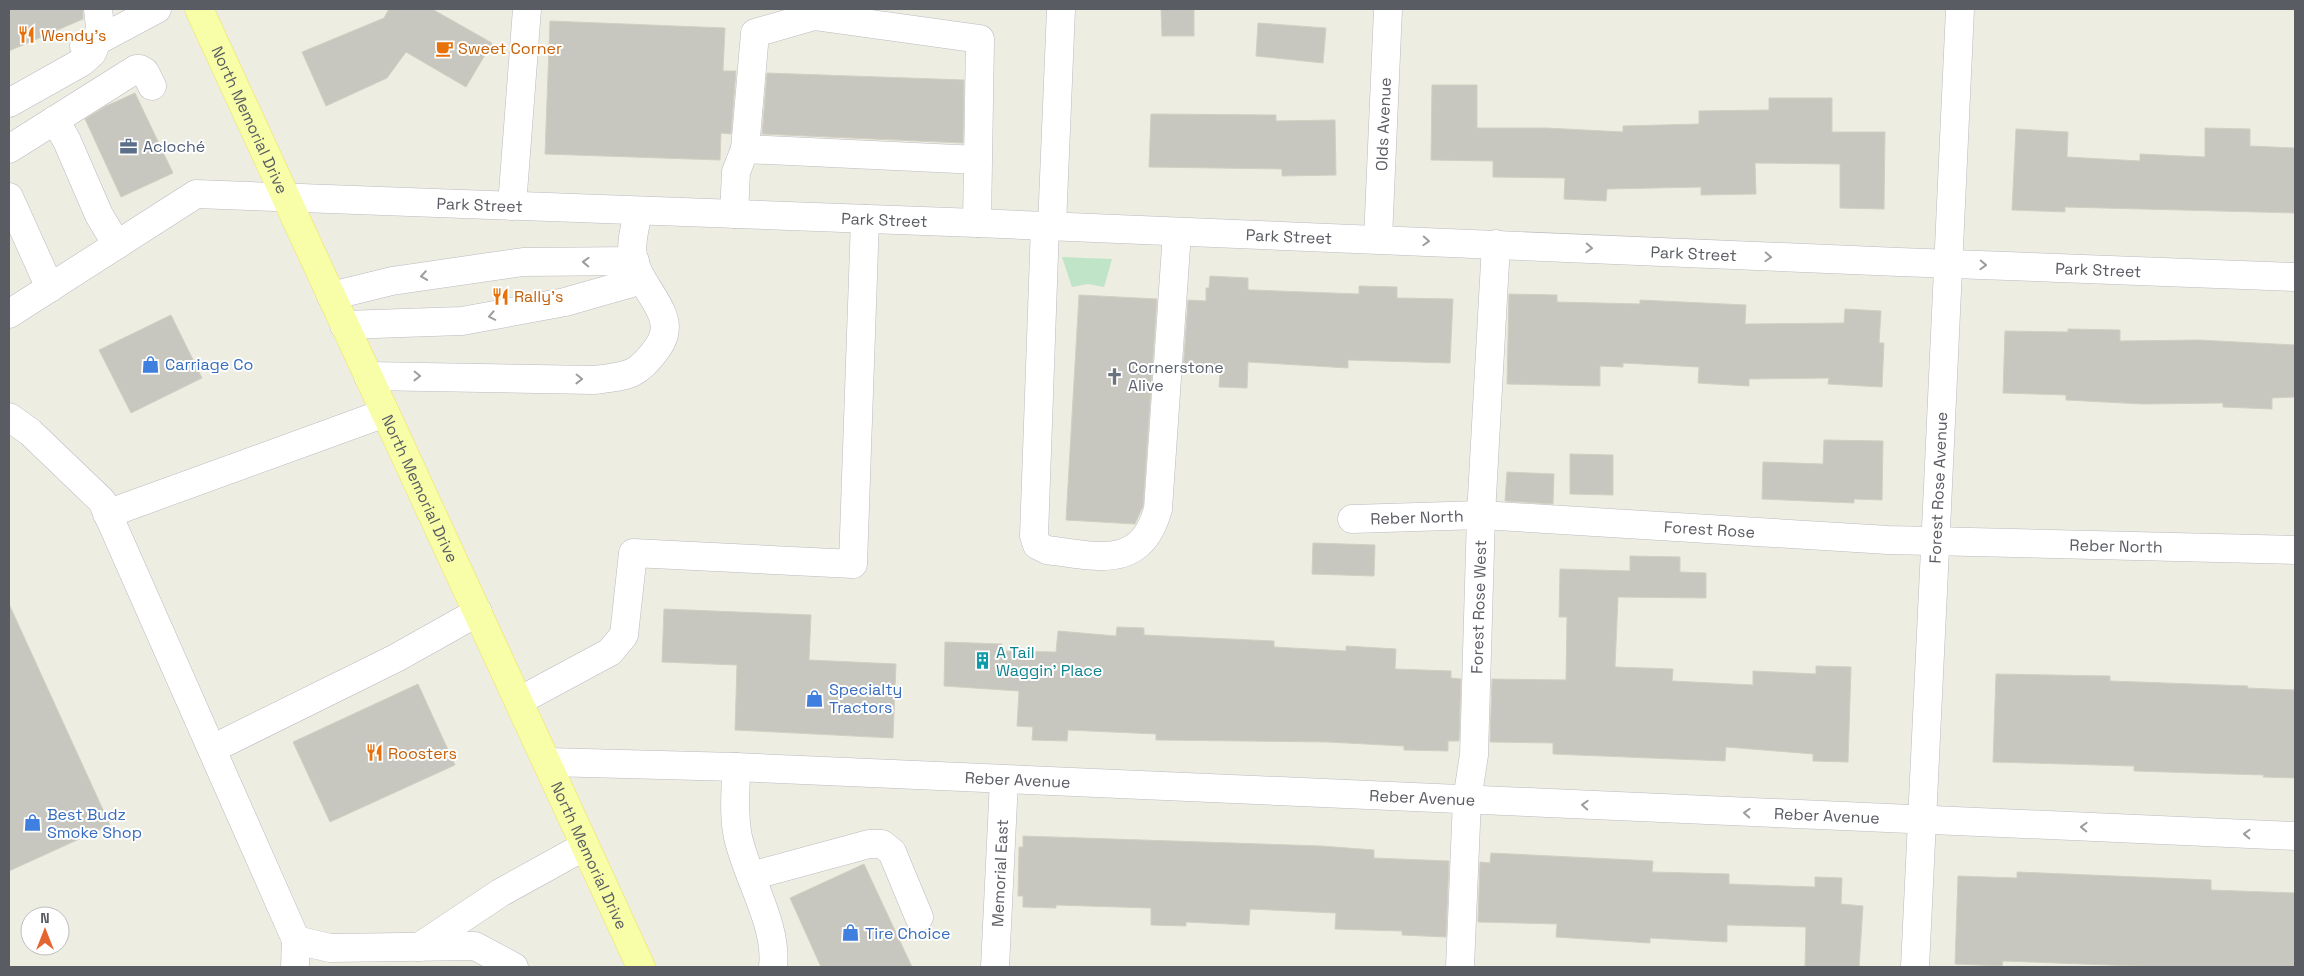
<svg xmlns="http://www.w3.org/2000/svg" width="2304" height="976" viewBox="0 0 2304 976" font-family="'Space Grotesk',sans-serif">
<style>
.green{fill:#bfe4c7}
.building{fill:#c8c7bf;stroke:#d1d0c1}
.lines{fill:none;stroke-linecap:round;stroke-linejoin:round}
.minor-casing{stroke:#babac1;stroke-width:29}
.major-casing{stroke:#eee45a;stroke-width:29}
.minor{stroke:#fff;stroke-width:28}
.major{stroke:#f8fda7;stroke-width:28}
.oneway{stroke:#9c9da1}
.labels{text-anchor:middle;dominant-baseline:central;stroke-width:4;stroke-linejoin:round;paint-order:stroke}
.food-label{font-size:16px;fill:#c56008;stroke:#fff;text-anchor:start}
.street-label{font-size:16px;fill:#5a5c63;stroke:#fff}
.service-label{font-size:16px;fill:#4e5e75;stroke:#fff;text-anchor:start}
.shop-label{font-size:16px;fill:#366cbe;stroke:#fff;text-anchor:start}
.worship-label{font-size:16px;fill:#5b616d;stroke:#fff;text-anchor:start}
.culture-label{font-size:16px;fill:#0d838f;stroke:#fff;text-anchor:start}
</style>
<rect width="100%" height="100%" fill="#edede2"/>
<path class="green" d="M 1062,257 L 1112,259 L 1104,287 L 1088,284 L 1072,287 Z"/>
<g class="building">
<path d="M 9,9 L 83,9 L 83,19 L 9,51 Z"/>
<path d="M 389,9 L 432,9 L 492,43 L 466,87 L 406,52 L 387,78 L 326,106 L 302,52 L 384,18 Z"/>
<path d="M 1161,9 L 1194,9 L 1194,36 L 1162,36 Z"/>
<path d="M 550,21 L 725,28 L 723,71 L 736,71 L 731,134 L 721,133 L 720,160 L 545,154 Z"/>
<path d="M 1258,23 L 1326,28 L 1323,63 L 1256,56 Z"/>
<path d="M 767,73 L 964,80 L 963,143 L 762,134 Z"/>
<path d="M 1432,85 L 1477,85 L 1477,128 L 1546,128 L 1623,132 L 1623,126 L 1699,124 L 1699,111 L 1769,110 L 1769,98 L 1832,98 L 1832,132 L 1885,132 L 1884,209 L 1840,208 L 1840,164 L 1755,163 L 1756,194 L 1701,195 L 1701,187 L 1607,189 L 1606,201 L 1564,199 L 1565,178 L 1493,177 L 1493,161 L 1431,160 Z"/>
<path d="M 135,93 L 173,173 L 121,197 L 85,119 L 106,106 Z"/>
<path d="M 1151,114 L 1276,115 L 1276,121 L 1335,120 L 1336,175 L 1282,176 L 1282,169 L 1149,167 Z"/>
<path d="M 2205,128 L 2250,129 L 2250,146 L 2295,148 L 2295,213 L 2065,207 L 2065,212 L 2012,210 L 2016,129 L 2068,132 L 2067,157 L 2140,161 L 2140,154 L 2205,157 Z"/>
<path d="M 1210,276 L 1248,278 L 1248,290 L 1252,290 L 1359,294 L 1359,286 L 1397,287 L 1397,298 L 1453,299 L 1450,363 L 1348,360 L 1348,368 L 1248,362 L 1247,388 L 1219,387 L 1220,373 L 1183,371 L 1188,300 L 1206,301 L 1206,288 L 1209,288 Z"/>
<path d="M 1509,294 L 1557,295 L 1557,302 L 1640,304 L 1640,300 L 1746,305 L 1745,324 L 1844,323 L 1845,309 L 1881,311 L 1879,343 L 1884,343 L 1882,387 L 1828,384 L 1829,378 L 1749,379 L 1749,386 L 1698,383 L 1699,367 L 1623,363 L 1623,367 L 1600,366 L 1600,386 L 1507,384 Z"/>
<path d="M 1079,295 L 1157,299 L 1143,506 L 1135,524 L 1066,520 Z"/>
<path d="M 171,315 L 202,378 L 131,413 L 99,350 Z"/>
<path d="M 2068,329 L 2120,330 L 2120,341 L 2199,340 L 2295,345 L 2295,397 L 2272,398 L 2272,409 L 2223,407 L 2223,403 L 2143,404 L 2066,400 L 2066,395 L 2003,393 L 2005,331 L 2068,332 Z"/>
<path d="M 1824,440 L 1883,441 L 1882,500 L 1854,499 L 1854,503 L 1762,499 L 1763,462 L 1823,464 Z"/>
<path d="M 1570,454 L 1613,455 L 1613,495 L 1570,494 Z"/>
<path d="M 1507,472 L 1554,474 L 1553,504 L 1505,501 Z"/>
<path d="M 1313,543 L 1375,545 L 1374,576 L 1312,574 Z"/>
<path d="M 1630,556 L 1680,557 L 1680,572 L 1706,573 L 1706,598 L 1618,597 L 1615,667 L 1673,669 L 1672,681 L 1753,685 L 1753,671 L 1816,674 L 1816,666 L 1851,667 L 1848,762 L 1813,761 L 1813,754 L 1726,747 L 1725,761 L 1553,754 L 1553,743 L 1490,742 L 1492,679 L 1566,680 L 1567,617 L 1559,617 L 1560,569 L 1630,571 Z"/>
<path d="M 9,604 L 110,825 L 9,871 Z"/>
<path d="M 664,609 L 811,615 L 809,660 L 896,664 L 893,738 L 735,730 L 737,665 L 662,662 Z"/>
<path d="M 1117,627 L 1144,628 L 1144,635 L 1274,641 L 1274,647 L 1346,651 L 1346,646 L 1396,649 L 1395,669 L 1451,671 L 1451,678 L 1461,679 L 1459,741 L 1448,741 L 1448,751 L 1404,750 L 1404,746 L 1328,742 L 1156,740 L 1156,734 L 1068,730 L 1067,741 L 1032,740 L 1033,727 L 1017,726 L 1019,691 L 944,686 L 945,642 L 1002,644 L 1002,651 L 1056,652 L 1058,631 L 1116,636 Z"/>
<path d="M 1996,674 L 2110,676 L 2110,681 L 2248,686 L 2247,688 L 2295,690 L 2295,778 L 2263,777 L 2264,775 L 2134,771 L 2134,766 L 1993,762 Z"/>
<path d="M 418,684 L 455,765 L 330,822 L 293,742 Z"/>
<path d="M 1023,836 L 1321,846 L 1374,850 L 1374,858 L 1449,861 L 1446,937 L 1402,935 L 1402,931 L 1335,929 L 1336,913 L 1250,909 L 1249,925 L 1186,922 L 1186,926 L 1151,925 L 1151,908 L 1056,905 L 1056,908 L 1023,907 L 1023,896 L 1018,896 L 1019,847 L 1023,847 Z"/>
<path d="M 1491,853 L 1653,861 L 1652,872 L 1729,874 L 1729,884 L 1815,887 L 1815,877 L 1842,878 L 1841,904 L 1863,906 L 1859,967 L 1805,967 L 1806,927 L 1727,925 L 1727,942 L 1650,938 L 1650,943 L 1556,937 L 1557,924 L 1478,922 L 1480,862 L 1490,863 Z"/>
<path d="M 864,864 L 912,967 L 821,967 L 790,898 Z"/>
<path d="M 2017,872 L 2211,880 L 2211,890 L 2295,893 L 2295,967 L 2161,967 L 2003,961 L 2002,966 L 1955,964 L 1958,876 L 2017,878 Z"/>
</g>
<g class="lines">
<defs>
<g id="minor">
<path d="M 84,46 L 97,41 L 100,27 L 98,9"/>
<path d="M 9,103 L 82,62 L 92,53 L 97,41 L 157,9"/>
<path d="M 55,120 L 67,141 L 99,215 L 117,245"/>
<path d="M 9,149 L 136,69 L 140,69 L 145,72 L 152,86"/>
<path d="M 9,197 L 50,288"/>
<path d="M 512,206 L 527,9"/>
<path d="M 734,214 L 736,172 L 745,149"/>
<path d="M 977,223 L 980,39 L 814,16 L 755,33 L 745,149 L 978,160"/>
<path d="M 1045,226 L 1034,536 L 1037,545 L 1047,550 C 1097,556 1141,571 1158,509 L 1177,232"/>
<path d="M 1052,226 L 1061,9"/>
<path id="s1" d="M 1378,239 L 1388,9"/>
<path d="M 331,296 L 392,281 L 523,262 L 635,261"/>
<path id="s2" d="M 9,314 L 196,194 L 977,223 L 1899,262 L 2295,277"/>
<path d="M 344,325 L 462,321 L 565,302 L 642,280"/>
<path d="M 368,376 L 594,380 C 628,376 638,376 658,347 C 665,337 667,326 662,314 C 654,294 637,278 633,256 C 630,242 636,225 638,211"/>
<path d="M 9,417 L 30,432 L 102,501 L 296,940 L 330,948 L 475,946 L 514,967"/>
<path d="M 107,514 L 385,413"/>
<path id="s3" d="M 1352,519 L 1481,515 L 1888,540 L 2295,550"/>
<path d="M 519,701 L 610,652 L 624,635 L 633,553 L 853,564 L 865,219"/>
<path d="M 212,749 L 396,658 L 478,612"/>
<path id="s4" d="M 548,762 L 736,767 L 2295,836"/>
<path d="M 736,767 C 736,790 733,815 738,837 C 747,878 778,925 773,967"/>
<path d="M 751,876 L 869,844 L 882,844 L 892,852 L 919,917"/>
<path d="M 419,947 L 500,893 L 585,846"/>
<path d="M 295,967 L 296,940"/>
<path id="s5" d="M 995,967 L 1004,780"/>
<path id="s6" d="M 1460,967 L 1467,800 L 1474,755 L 1481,515 L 1496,244"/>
<path id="s7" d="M 1915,967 C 1932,648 1944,328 1960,9"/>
</g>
<g id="major">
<path id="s8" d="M 199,9 L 641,967"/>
</g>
</defs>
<use href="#minor" class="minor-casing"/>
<use href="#major" class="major-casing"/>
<use href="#minor" class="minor"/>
<use href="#major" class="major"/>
</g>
<defs><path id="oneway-chevron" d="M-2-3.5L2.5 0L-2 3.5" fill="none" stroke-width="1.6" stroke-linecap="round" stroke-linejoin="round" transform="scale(1.25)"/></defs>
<g class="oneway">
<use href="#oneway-chevron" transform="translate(1426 241) rotate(3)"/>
<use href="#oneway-chevron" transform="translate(1589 248) rotate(3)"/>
<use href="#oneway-chevron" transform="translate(1768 257) rotate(3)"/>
<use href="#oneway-chevron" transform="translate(586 262) rotate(-178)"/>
<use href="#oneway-chevron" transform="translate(1983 265) rotate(2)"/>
<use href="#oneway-chevron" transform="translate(424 276) rotate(171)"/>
<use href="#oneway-chevron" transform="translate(492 316) rotate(169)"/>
<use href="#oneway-chevron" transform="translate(417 376) rotate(1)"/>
<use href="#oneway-chevron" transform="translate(579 379) rotate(1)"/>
<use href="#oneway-chevron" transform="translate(1585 805) rotate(-177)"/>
<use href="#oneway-chevron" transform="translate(1747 813) rotate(-177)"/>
<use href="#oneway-chevron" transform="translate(2084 827) rotate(-178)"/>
<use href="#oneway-chevron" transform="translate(2247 834) rotate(-178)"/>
</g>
<defs>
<symbol id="restaurant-bare" viewBox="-9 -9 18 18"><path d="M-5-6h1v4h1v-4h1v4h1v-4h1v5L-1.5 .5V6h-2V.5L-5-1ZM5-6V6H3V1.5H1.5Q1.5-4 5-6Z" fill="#e8710a" stroke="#fff" stroke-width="2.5" paint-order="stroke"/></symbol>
<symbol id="cafe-bare" viewBox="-9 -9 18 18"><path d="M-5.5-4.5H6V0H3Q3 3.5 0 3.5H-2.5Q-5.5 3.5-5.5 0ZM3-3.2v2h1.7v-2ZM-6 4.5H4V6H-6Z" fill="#e8710a" stroke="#fff" stroke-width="2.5" paint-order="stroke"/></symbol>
<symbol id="office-bare" viewBox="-9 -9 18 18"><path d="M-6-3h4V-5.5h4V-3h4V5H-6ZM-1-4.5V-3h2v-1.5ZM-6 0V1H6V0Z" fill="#5c6f8a" stroke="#fff" stroke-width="2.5" paint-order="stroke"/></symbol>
<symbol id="shop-bare" viewBox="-9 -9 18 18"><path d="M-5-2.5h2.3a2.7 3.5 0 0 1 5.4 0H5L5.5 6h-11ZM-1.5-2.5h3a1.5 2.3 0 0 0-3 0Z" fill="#3f7fe0" stroke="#fff" stroke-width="2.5" paint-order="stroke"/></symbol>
<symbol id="church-bare" viewBox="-9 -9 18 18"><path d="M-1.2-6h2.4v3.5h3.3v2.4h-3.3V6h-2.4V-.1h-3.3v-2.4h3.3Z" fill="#6b7280" stroke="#fff" stroke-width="2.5" paint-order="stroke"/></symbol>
<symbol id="building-bare" viewBox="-9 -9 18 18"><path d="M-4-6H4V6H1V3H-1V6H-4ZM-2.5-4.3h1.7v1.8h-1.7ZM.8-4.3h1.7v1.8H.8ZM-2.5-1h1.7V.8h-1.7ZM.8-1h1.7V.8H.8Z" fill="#0f9aa8" stroke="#fff" stroke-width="2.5" paint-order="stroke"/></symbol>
</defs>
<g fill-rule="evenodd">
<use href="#restaurant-bare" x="14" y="22" width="25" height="25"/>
<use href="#cafe-bare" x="432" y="36" width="25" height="25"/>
<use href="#office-bare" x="116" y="134" width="25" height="25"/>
<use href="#restaurant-bare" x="488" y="284" width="25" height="25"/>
<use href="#shop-bare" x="138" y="352" width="25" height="25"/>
<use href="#church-bare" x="1102" y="364" width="25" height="25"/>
<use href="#building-bare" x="970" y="648" width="25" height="25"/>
<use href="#shop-bare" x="802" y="686" width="25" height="25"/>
<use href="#restaurant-bare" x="362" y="740" width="25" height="25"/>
<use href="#shop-bare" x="20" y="810" width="25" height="25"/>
<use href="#shop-bare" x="838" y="920" width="25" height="25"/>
</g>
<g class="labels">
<g class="food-label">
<text x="41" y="35">Wendy's</text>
<text x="458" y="48">Sweet Corner</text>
<text x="514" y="296">Rally's</text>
<text x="388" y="753">Roosters</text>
</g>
<g class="street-label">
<text stroke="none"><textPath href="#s8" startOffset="122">North Memorial Drive</textPath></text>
<text stroke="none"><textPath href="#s1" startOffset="115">Olds Avenue</textPath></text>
<text stroke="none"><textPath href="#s2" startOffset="506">Park Street</textPath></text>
<text stroke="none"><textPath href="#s2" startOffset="911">Park Street</textPath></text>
<text stroke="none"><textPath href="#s2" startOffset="1316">Park Street</textPath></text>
<text stroke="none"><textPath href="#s2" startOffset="1721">Park Street</textPath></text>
<text stroke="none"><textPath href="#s2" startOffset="2126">Park Street</textPath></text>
<text stroke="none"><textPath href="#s8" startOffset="528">North Memorial Drive</textPath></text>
<text stroke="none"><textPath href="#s7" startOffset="480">Forest Rose Avenue</textPath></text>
<text stroke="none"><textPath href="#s3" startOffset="65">Reber North</textPath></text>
<text stroke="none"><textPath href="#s3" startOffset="358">Forest Rose</textPath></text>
<text stroke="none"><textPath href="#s3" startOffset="765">Reber North</textPath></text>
<text stroke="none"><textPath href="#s6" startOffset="361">Forest Rose West</textPath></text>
<text stroke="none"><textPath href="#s4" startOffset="470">Reber Avenue</textPath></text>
<text stroke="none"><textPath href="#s4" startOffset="875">Reber Avenue</textPath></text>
<text stroke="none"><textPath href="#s4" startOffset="1280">Reber Avenue</textPath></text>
<text stroke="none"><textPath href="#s8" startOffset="932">North Memorial Drive</textPath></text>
<text stroke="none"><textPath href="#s5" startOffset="94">Memorial East</textPath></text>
</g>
<g class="service-label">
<text x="143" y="146">Acloché</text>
</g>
<g class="shop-label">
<text x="165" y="364">Carriage Co</text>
<text x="829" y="689">Specialty<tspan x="829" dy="18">Tractors</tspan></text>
<text x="47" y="814">Best Budz<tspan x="47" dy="18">Smoke Shop</tspan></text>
<text x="865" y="933">Tire Choice</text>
</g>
<g class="worship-label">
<text x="1128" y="367">Cornerstone<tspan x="1128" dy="18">Alive</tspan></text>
</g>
<g class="culture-label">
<text x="996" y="652">A Tail<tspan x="996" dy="18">Waggin' Place</tspan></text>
</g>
</g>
<rect width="2304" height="976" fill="none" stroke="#5a5c63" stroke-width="20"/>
<g transform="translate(45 931)"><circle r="24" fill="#ffffff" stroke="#bdbec1"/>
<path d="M0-4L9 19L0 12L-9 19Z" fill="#e56530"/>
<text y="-8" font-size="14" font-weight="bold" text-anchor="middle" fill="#5a5c63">N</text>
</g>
</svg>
